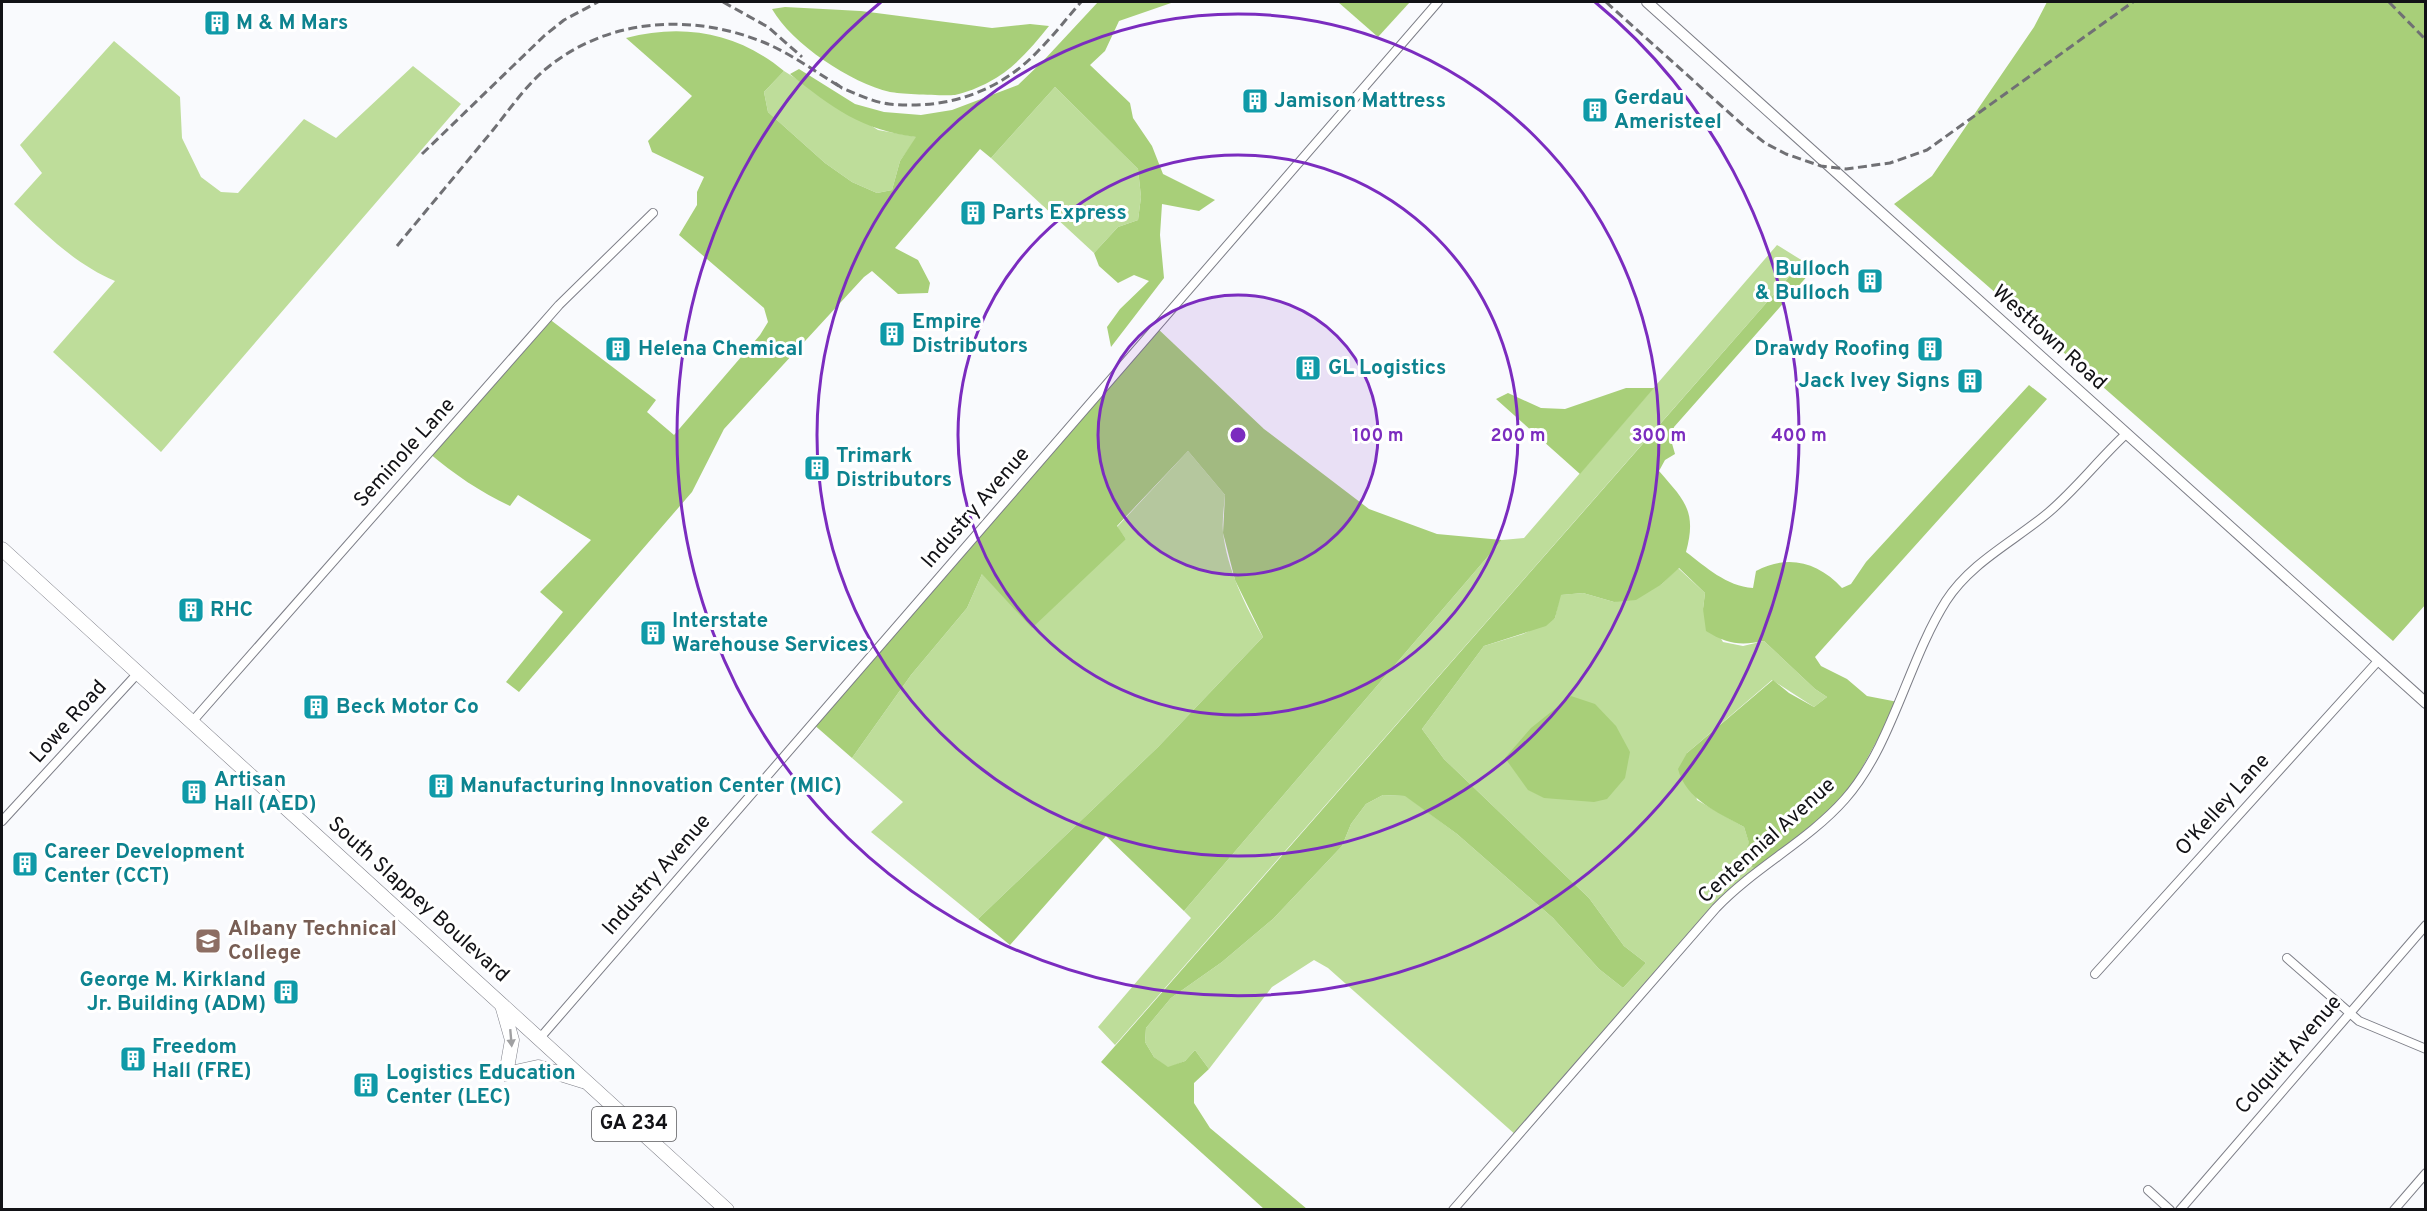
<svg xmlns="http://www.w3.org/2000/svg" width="2427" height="1211" viewBox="0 0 2427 1211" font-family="Overpass,sans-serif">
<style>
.green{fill:#bedd9a}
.forest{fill:#a8cf79}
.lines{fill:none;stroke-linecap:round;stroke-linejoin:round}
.minor-casing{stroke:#7d7e87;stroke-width:10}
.tertiary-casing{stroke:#7d7e87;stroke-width:12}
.primary-casing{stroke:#7d7e87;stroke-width:15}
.minor{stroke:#fff;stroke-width:8}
.tertiary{stroke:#fff;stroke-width:10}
.primary{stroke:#fff;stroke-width:14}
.rail{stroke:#707074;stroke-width:3;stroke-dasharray:9 4.5;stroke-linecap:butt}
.oneway{fill:#a0a0a2}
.ring{fill:none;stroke:#7b2cbf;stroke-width:3}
.labels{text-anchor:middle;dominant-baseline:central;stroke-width:6;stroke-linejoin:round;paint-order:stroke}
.shield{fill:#fff;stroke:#59595c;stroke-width:1.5}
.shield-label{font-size:20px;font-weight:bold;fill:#121216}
.culture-label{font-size:21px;font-weight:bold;fill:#0d838f;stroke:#fff;text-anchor:start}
.street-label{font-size:21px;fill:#121216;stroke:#fff}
.education-label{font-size:21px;font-weight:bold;fill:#785e54;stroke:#fff;text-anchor:start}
.centre{fill:#7b2cbf;stroke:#fff;stroke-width:3}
.ring-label{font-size:18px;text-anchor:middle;font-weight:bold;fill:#7b2cbf;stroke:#fff;stroke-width:6;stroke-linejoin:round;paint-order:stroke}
</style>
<rect width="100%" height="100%" fill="#f9fafd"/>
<g class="green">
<path d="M 114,41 L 180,97 L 182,138 L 201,177 L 221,192 L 238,193 L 304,119 L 336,138 L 413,66 L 461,104 L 161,452 L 53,352 L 115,281 C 75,264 45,234 14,204 L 42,173 L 20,145 Z"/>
<path d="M 784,71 L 878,130 L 917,137 L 900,161 L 892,190 L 877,193 L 852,182 L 825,163 L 768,112 L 764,92 Z"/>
<path d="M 1055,87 L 1138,169 L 1141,197 L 1138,220 L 1118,227 L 1094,253 L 991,158 Z"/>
<path d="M 1777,245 L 1803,261 L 1115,1045 L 1098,1027 L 1191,918 L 1184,911 L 1502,540 L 1524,538 Z"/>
<path d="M 1188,451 L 1225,495 C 1224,507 1222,520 1223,532 C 1227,569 1245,605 1263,637 L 1158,747 L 978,919 L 871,832 L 903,802 L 852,758 L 911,675 L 967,608 L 982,574 L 1126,539 L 1117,527 Z"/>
<path d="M 1678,568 L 1705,593 L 1703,609 L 1723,642 L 1743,646 L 1764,641 L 1815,689 L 1827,697 L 1814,707 L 1772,680 L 1687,753 L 1697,800 L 1744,827 L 1758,870 L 1735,889 L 1517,1136 L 1328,968 L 1314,960 L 1272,987 L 1209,1069 L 1195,1050 L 1185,1061 L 1168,1068 L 1154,1057 L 1145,1042 L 1146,1028 L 1171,998 L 1222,962 L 1273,919 L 1342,846 L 1351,824 L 1366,804 L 1383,795 L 1406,796 L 1457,834 L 1553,918 L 1599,969 L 1623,988 L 1646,963 L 1624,946 L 1589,898 L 1444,759 L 1422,729 L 1484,646 L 1523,634 L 1555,618 L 1560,595 L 1583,593 L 1614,602 L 1662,584 Z"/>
</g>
<g class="forest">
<path d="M 1098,2 L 1174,2 L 1119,21 L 1105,51 L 1090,65 L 1130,103 L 1133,118 L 1152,146 L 1163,174 L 1215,200 L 1199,211 L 1162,204 L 1160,235 L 1164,278 L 1111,347 L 1107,327 L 1120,309 L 1149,281 L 1134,275 L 1118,283 L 1099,266 L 1094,253 L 1118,227 L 1138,220 L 1141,197 L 1138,169 L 1055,87 L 991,158 L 980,149 L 895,248 L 918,260 L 930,283 L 928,293 L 898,294 L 872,271 L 864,277 L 724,429 L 692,492 L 519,692 L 506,682 L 563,612 L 540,592 L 591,540 L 518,495 L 510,506 C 480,492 454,474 429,453 L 548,318 L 656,400 L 647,412 L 674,435 L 760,335 L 768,322 L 764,308 L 679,235 L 697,205 L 697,192 L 704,177 L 652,152 L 648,141 L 692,96 L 626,38 C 684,23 738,33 784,71 L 764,92 L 768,112 L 825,163 L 852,182 L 877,193 L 892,190 L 900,161 L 916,137 C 862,130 832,108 790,74 L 799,69 L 855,104 L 884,112 L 921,115 L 952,110 L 1018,85 L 1044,60 Z"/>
<path d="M 1338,2 L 1410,2 L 1378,37 Z"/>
<path d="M 2047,2 L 2425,2 L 2426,604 L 2393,641 L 1894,204 L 1932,176 L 2034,27 Z"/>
<path d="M 785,7 L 861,11 L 992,28 L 1030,24 L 1049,26 C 1032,47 1014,69 989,82 C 980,87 965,93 955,95 C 944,96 901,94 890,92 C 851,83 792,44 772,9 Z"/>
<path d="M 1803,261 L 1810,273 L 1674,427 L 1671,440 L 1675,454 L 1665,460 L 1659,471 C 1685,501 1697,511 1686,552 C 1706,567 1726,586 1753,588 L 1756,571 C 1788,554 1818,562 1842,588 L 1851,584 L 1866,562 L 2029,385 L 2047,399 L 1815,657 L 1821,666 L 1847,679 L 1867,696 L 1898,702 L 1846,797 L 1758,870 L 1747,864 L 1743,858 L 1749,843 L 1744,827 C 1718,812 1686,800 1678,769 L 1687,753 L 1773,680 L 1789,693 L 1814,707 L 1827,697 L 1815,689 L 1764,641 C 1740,646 1727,644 1706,631 L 1703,609 L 1705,593 L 1679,568 L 1662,584 L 1636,600 L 1614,602 L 1583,593 L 1561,595 L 1555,618 L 1546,626 L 1484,646 L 1422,729 L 1444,759 L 1589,898 L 1624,946 L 1646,963 L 1623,988 L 1599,969 L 1553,918 L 1457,834 L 1405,796 L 1383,795 L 1366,804 L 1351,824 L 1342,846 L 1273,919 L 1222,962 L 1171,998 L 1146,1028 L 1145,1042 L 1154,1057 L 1168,1067 L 1185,1061 L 1195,1050 L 1209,1069 L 1194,1083 L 1194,1103 L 1210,1128 L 1307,1209 L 1264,1209 L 1101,1062 Z"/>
<path d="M 1156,327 L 1264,429 L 1369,509 L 1437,534 L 1502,540 L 1184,911 L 1106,836 L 1010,945 L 978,919 L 1158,747 L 1263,637 L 1235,580 L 1223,533 L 1225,495 L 1188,451 L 1117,526 L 1126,539 L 1032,628 L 982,574 L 967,608 L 911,675 L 852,758 L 812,723 Z"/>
<path d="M 1626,388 L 1654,388 L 1580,474 L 1496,399 L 1508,393 L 1541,408 L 1565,409 Z"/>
<path d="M 1571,696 L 1595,704 L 1616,726 L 1630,752 L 1625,778 L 1607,799 L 1594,802 L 1544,798 L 1528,790 L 1505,758 L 1531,728 Z"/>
</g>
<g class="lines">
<defs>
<g id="minor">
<path d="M 191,723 L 559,305 L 653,213"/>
<path d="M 2,821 L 138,673"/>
<path d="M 2287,958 L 2359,1021 L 2426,1049"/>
<path d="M 2095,974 L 2378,661"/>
<path d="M 540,1038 L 1438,2"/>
<path d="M 2148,1190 L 2170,1210"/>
<path d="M 1453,1210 L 1716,908 C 1755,867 1808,841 1845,799 C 1892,746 1908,661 1946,601 C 1971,562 2015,541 2049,512 C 2077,488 2099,459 2126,434"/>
<path d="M 2180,1210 L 2426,925"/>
<path d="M 2394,1210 L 2426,1173"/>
</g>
<path id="tertiary" d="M 1647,2 L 2426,703"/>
<g id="primary">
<path d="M 2,549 L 727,1210"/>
<path d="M 502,1005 L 512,1040 L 506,1074 L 538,1067 L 583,1081"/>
</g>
</defs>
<use href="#minor" class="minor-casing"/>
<use href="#tertiary" class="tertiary-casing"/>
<use href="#primary" class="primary-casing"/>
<use href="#minor" class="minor"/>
<use href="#tertiary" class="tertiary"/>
<use href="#primary" class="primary"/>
<g class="rail">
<path d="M 723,2 L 768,27 L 802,57"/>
<path d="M 1606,2 L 1745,127 L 1765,143 L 1786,154 L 1821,166 L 1846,169 L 1890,163 L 1927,150 L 2133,2"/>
<path d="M 2389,2 L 2426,40"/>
<path d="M 835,83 L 842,88 C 857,94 873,102 889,104 C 946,110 1000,92 1039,50 C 1054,35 1067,18 1081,2"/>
<path d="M 422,154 L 544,36 L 564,20 L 598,2"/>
<path d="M 397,246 C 429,207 461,169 493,130 C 510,109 526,85 547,68 C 608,18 691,13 763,42 C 790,53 816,72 842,88"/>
</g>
</g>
<defs><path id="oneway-solid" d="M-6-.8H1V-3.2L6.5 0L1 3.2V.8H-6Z" transform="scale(1.5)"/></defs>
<use class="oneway" href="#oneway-solid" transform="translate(511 1038) rotate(85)"/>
<circle cx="1238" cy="435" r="140" fill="#7b2cbf" fill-opacity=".12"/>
<g class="ring">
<circle cx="1238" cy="435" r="140"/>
<circle cx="1238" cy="435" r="280"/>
<circle cx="1238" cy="435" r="421"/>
<path d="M1595 2A561 561 0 1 1 881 2"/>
</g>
<defs>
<symbol id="building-square" viewBox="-11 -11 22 22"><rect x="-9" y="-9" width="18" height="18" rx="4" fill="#0f9aa8" stroke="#fff"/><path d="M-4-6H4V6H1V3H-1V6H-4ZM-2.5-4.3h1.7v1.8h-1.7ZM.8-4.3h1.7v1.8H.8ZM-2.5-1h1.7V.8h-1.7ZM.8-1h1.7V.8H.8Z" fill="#fff"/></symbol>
<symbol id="school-square" viewBox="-11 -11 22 22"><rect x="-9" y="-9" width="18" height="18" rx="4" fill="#8d6e63" stroke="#fff"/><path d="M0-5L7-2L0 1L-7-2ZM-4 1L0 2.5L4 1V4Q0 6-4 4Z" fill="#fff"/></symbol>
</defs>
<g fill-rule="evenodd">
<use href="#building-square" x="202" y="8" width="30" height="30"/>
<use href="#building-square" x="1240" y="86" width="30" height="30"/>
<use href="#building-square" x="1580" y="95" width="30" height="30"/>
<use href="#building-square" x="958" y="198" width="30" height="30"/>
<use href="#building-square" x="1855" y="266" width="30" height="30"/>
<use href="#building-square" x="877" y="319" width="30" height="30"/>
<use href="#building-square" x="603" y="334" width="30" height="30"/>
<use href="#building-square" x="1915" y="334" width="30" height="30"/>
<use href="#building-square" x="1293" y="353" width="30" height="30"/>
<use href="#building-square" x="1955" y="366" width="30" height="30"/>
<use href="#building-square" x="802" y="453" width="30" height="30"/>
<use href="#building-square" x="176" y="595" width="30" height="30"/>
<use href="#building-square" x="638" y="618" width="30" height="30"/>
<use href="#building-square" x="301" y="692" width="30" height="30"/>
<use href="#building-square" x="426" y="771" width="30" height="30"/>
<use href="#building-square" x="179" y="777" width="30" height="30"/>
<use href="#building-square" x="10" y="849" width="30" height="30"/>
<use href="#school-square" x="193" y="926" width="30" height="30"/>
<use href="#building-square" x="271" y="977" width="30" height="30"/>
<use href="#building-square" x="118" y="1044" width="30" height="30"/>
<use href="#building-square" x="351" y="1070" width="30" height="30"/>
</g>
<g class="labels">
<rect class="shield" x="592" y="1107" width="84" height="34" rx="4.5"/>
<g class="shield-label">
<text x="634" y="1124">GA 234</text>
</g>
<g class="culture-label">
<text x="236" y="23">M &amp; M Mars</text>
<text x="1614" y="98">Gerdau<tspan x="1614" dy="24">Ameristeel</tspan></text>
<text x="1274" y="101">Jamison Mattress</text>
<text x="992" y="213">Parts Express</text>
<text x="1850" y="269" text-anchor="end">Bulloch<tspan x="1850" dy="24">&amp; Bulloch</tspan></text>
<text x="912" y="322">Empire<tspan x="912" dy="24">Distributors</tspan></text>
<text x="638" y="349">Helena Chemical</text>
<text x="1910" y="349" text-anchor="end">Drawdy Roofing</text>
<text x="1328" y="368">GL Logistics</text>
<text x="1950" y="381" text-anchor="end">Jack Ivey Signs</text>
<text x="836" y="456">Trimark<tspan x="836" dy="24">Distributors</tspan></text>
<text x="210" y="610">RHC</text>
<text x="672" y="621">Interstate<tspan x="672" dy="24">Warehouse Services</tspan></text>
<text x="336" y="707">Beck Motor Co</text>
<text x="214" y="780">Artisan<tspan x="214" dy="24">Hall (AED)</tspan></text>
<text x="460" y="786">Manufacturing Innovation Center (MIC)</text>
<text x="44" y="852">Career Development<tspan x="44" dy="24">Center (CCT)</tspan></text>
<text x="266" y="980" text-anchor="end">George M. Kirkland<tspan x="266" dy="24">Jr. Building (ADM)</tspan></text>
<text x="152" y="1047">Freedom<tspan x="152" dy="24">Hall (FRE)</tspan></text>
<text x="386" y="1073">Logistics Education<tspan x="386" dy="24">Center (LEC)</tspan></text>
</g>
<g class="street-label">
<text transform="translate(2049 338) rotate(42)">Westtown Road</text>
<text transform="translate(405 453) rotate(-48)">Seminole Lane</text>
<text transform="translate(976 508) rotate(-49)">Industry Avenue</text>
<text transform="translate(69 722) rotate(-48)">Lowe Road</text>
<text transform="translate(2223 805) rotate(-48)">O'Kelley Lane</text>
<text transform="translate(1767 841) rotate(-42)">Centennial Avenue</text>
<text transform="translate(657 875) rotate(-49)">Industry Avenue</text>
<text transform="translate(418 900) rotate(42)">South Slappey Boulevard</text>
<text transform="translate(2289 1055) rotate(-49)">Colquitt Avenue</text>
</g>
<g class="education-label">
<text x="228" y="929">Albany Technical<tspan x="228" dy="24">College</tspan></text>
</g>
</g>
<circle cx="1238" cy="435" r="9" class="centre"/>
<g class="ring-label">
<text x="1378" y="441">100 m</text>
<text x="1518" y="441">200 m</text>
<text x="1659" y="441">300 m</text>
<text x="1799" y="441">400 m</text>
</g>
<rect width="2427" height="1211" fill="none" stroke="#121216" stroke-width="6"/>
</svg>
